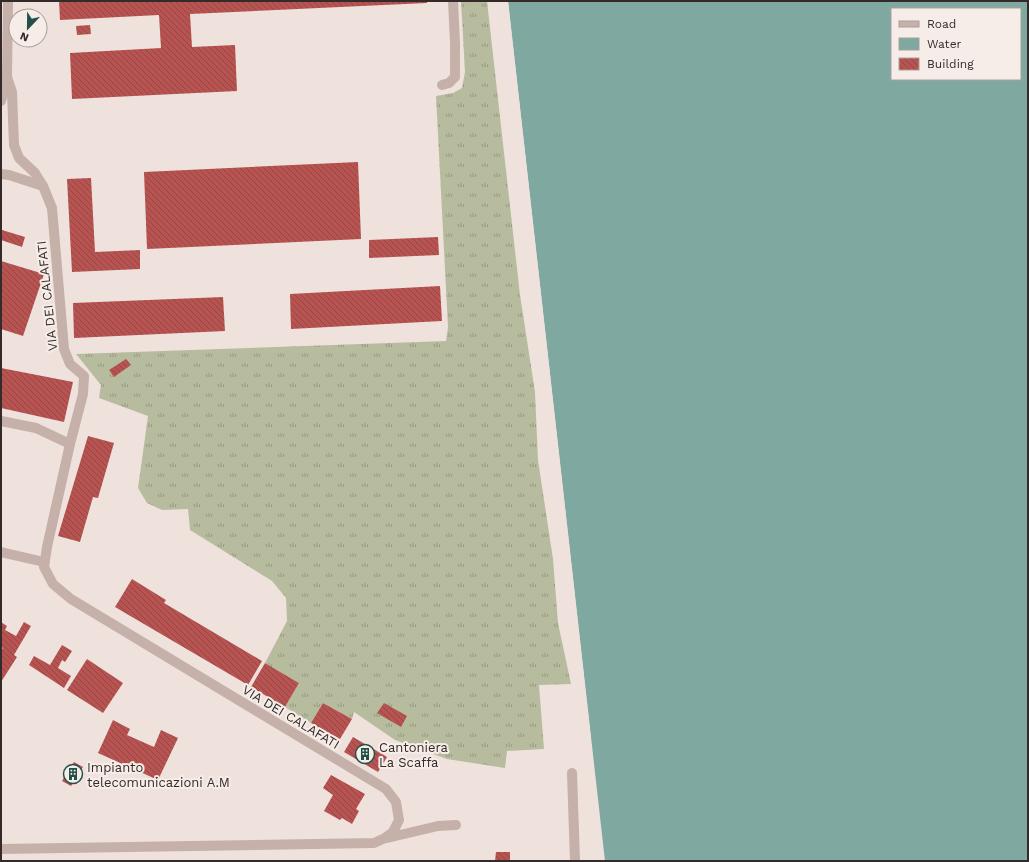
<svg xmlns="http://www.w3.org/2000/svg" width="1029" height="862" viewBox="0 0 1029 862" font-family="'Work Sans',sans-serif">
<style>
.grass{fill:url(#grass-tufts)}
.water{fill:#7fa8a1;fill-rule:evenodd}
.pier{fill:#efe2dd}
.building{fill:url(#building-back-hatch)}
.lines{fill:none;stroke-linecap:round;stroke-linejoin:round}
.service{stroke:#c5b0aa;stroke-width:10}
.minor{stroke:#c5b0aa;stroke-width:10}
.labels{text-anchor:middle;dominant-baseline:central;stroke-width:4;stroke-linejoin:round;paint-order:stroke}
.street-label{font-size:13px;fill:#342a29;stroke:#f7ede8}
.poi-label{font-size:13px;fill:#342a29;stroke:#f7ede8;text-anchor:start}
</style>
<defs>
<pattern id="grass-tufts" width="24" height="20" patternUnits="userSpaceOnUse"><rect width="24" height="20" fill="#b8bc9e"/><path d="M3 7l-1-3M5 7V3M7 7l1-3M15 17l-1-3M17 17v-4M19 17l1-3" fill="none" stroke="#969981"/></pattern>
<pattern id="building-back-hatch" width="6" height="6" patternUnits="userSpaceOnUse"><rect width="6" height="6" fill="#b75452"/><path d="M-1 5l2 2M0 0l6 6M5-1l2 2" fill="none" stroke="#964644"/></pattern>
</defs>
<rect width="100%" height="100%" fill="#efe2dd"/>
<path class="grass" d="M 461,1 L 487,1 L 520,295 L 535,392 L 538,460 L 553,559 L 558,623 L 571,684 L 539,685 L 544,749 L 507,751 L 505,768 L 447,759 L 395,740 L 354,712 L 352,719 L 323,703 L 311,723 L 285,707 L 299,683 L 265,663 L 287,621 L 286,598 L 272,581 L 190,530 L 188,509 L 162,510 L 147,503 L 138,488 L 148,416 L 99,398 L 101,385 L 76,354 L 446,341 L 448,327 L 436,96 L 453,93 L 462,88 L 465,72 Z"/>
<path class="water" d="M 508,1 L 1028,1 L 1028,861 L 605,861 ZM 892,9 L 1020,9 L 1020,79 L 892,79 Z"/>
<path class="pier" d="M 506,1 L 508,1 L 591,739 L 589,738 Z"/>
<g class="building">
<path d="M 59,1 L 427,1 L 427,3 L 190,14 L 192,47 L 235,45 L 237,91 L 72,99 L 70,53 L 161,48 L 159,15 L 60,20 Z"/>
<path d="M 90,25 L 91,34 L 77,35 L 76,26 Z"/>
<path d="M 358,162 L 361,239 L 147,249 L 144,172 Z"/>
<path d="M 91,178 L 95,252 L 140,250 L 140,269 L 72,272 L 67,179 Z"/>
<path d="M 2,230 L 25,237 L 22,247 L 1,240 Z"/>
<path d="M 438,237 L 439,255 L 369,258 L 369,240 Z"/>
<path d="M 1,261 L 44,274 L 23,336 L 1,329 Z"/>
<path d="M 440,286 L 442,321 L 291,329 L 290,294 Z"/>
<path d="M 223,297 L 225,331 L 74,338 L 73,303 Z"/>
<path d="M 126,359 L 131,365 L 114,377 L 109,370 Z"/>
<path d="M 1,368 L 73,382 L 64,422 L 1,408 Z"/>
<path d="M 88,436 L 114,443 L 98,498 L 93,497 L 80,542 L 58,536 Z"/>
<path d="M 132,579 L 166,600 L 164,603 L 262,661 L 248,685 L 115,607 Z"/>
<path d="M 1,622 L 7,626 L 5,630 L 16,636 L 24,622 L 31,626 L 14,655 L 17,657 L 1,682 L 1,650 L 3,648 L 1,647 Z"/>
<path d="M 62,645 L 72,651 L 65,662 L 62,660 L 58,668 L 71,676 L 64,688 L 29,665 L 34,656 L 50,665 Z"/>
<path d="M 87,659 L 123,683 L 103,713 L 67,690 Z"/>
<path d="M 265,663 L 299,683 L 285,707 L 251,687 Z"/>
<path d="M 323,703 L 352,719 L 340,739 L 311,723 Z"/>
<path d="M 384,703 L 407,716 L 401,727 L 377,713 Z"/>
<path d="M 113,720 L 130,729 L 127,735 L 154,747 L 161,730 L 178,738 L 158,780 L 98,753 Z"/>
<path d="M 353,737 L 387,757 L 378,772 L 344,752 Z"/>
<path d="M 74,762 L 83,767 L 71,786 L 62,781 Z"/>
<path d="M 331,775 L 365,794 L 356,809 L 359,811 L 352,824 L 342,818 L 340,820 L 324,811 L 333,795 L 323,788 Z"/>
<path d="M 496,852 L 510,852 L 510,861 L 495,861 Z"/>
</g>
<g class="lines">
<path class="service" d="M 442,85 L 449,83 L 455,77 L 455,43 L 453,1"/>
<g class="minor">
<path d="M 1,101 L 7,77"/>
<path d="M 1,174 L 9,175 L 43,186"/>
<path d="M 1,421 L 36,428 L 70,444"/>
<path d="M 1,552 L 44,562"/>
<path d="M 572,773 L 575,861"/>
<path d="M 387,838 L 438,826 L 456,825"/>
<path d="M 1,849 L 374,843 L 385,838 L 393,832 L 399,820 L 396,802 L 386,789 L 71,599 L 53,584 L 44,567 L 47,547 L 70,444 L 83,394 L 84,376 L 70,364 L 64,349 L 52,208 L 43,186 L 35,173 L 19,158 L 14,145 L 12,92 L 7,77 L 8,1"/>
</g>
</g>
<defs>
<symbol id="building-ring" viewBox="-11 -11 22 22"><circle r="9.5" fill="#f7ede8" stroke="#235049" stroke-width="1.5"/><path d="M-4-6H4V6H1V3H-1V6H-4ZM-2.5-4.3h1.7v1.8h-1.7ZM.8-4.3h1.7v1.8H.8ZM-2.5-1h1.7V.8h-1.7ZM.8-1h1.7V.8H.8Z" fill="#235049"/></symbol>
</defs>
<g fill-rule="evenodd">
<use href="#building-ring" x="354" y="743" width="22" height="22"/>
<use href="#building-ring" x="62" y="763" width="22" height="22"/>
</g>
<g class="labels">
<g class="street-label">
<text transform="translate(47 296) rotate(-96)">VIA DEI CALAFATI</text>
<text transform="translate(291 717) rotate(31)">VIA DEI CALAFATI</text>
</g>
<g class="poi-label">
<text x="379" y="747">Cantoniera<tspan x="379" dy="15">La Scaffa</tspan></text>
<text x="87" y="767">Impianto<tspan x="87" dy="15">telecomunicazioni A.M</tspan></text>
</g>
</g>
<rect width="1029" height="862" fill="none" stroke="#342a29" stroke-width="4"/>
<rect x="891" y="8" width="130" height="72" fill="#f7ede8" stroke="#a99f9c"/>
<rect x="899" y="21" width="20" height="6" fill="#c5b0aa" stroke="#a99f9c"/>
<text x="927" y="28" font-size="12" fill="#342a29">Road</text>
<rect x="899" y="38" width="20" height="12" fill="#7fa8a1" stroke="#a99f9c"/>
<text x="927" y="48" font-size="12" fill="#342a29">Water</text>
<rect x="899" y="58" width="20" height="12" fill="url(#building-back-hatch)" stroke="#a99f9c"/>
<text x="927" y="68" font-size="12" fill="#342a29">Building</text>
<g transform="translate(28 28) rotate(202)"><circle r="19" fill="#f7ede8" stroke="#a99f9c"/>
<path d="M0-3L7 15L0 10L-7 15Z" fill="#235049"/>
<text y="-6" font-size="11" font-weight="bold" text-anchor="middle" fill="#342a29">N</text>
</g>
</svg>
